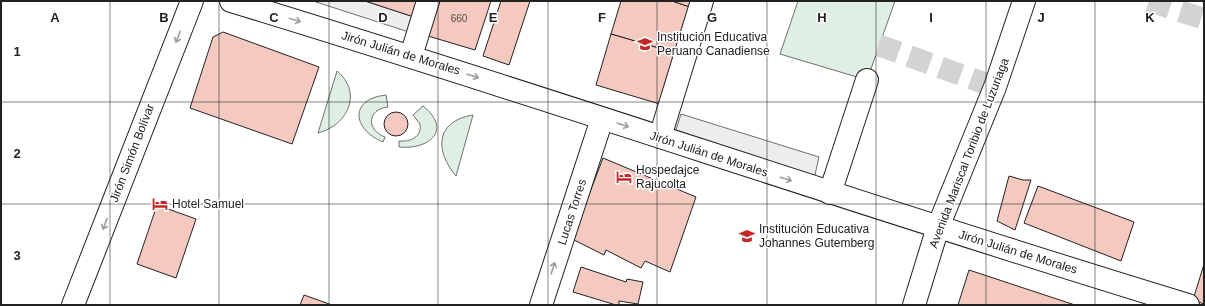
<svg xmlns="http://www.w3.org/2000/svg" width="1205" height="306" viewBox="0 0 1205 306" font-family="Helvetica,sans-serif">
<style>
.green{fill:#e0efe3;stroke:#6f6f6f}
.parking{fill:#ededed;stroke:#6f6f6f}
.building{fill:#f3c9c0;stroke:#222}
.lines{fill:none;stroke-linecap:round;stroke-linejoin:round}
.minor-tunnel{stroke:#d3d3d3;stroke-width:22;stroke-dasharray:22 11;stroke-linecap:butt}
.minor-casing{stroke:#222;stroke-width:24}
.major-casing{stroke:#222;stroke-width:24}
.minor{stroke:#fff;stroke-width:22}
.major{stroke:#fff;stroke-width:22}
.oneway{stroke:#9c9c9c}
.grid{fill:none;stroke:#222;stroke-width:1;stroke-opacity:0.55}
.labels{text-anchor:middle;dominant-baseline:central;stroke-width:3;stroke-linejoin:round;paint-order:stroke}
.number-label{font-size:10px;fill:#564c4a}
.poi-label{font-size:12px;fill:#222;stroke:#fff;text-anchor:start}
.street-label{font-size:12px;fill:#222;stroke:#fff}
.grid-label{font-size:13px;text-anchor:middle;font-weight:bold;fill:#222;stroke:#fff;stroke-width:3;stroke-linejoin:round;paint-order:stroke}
</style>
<rect width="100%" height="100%" fill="#fff"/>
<g class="green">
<path d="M 798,1 L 895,1 L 867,80 L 780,54 Z"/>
<path d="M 337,71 C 363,93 348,125 318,133 Z"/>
<path d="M 386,95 L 388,107 C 367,109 366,130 385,137 L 383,142 C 352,129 349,99 386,95 Z"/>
<path d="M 423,106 C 453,130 429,150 399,147 L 399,141 C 411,142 422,137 420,124 L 413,115 Z"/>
<path d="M 473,115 L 456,176 C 434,150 436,121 473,115 Z"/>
</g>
<g class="parking">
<path d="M 313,1 L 365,1 L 417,18 L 412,33 Z"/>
<path d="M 681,114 L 819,157 L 814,179 L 675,133 Z"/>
</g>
<g class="building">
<path d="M 365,1 L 423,1 L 417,18 Z"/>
<path d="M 440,1 L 491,1 L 475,50 L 428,36 Z"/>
<path d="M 501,1 L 530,1 L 509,65 L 483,56 Z"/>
<path d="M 621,1 L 672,1 L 693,8 L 679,54 L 611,34 Z"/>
<path d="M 672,1 L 696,1 L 693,8 Z"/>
<path d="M 223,32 L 319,67 L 292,144 L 190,108 L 213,37 Z"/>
<path d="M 611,34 L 679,54 L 663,105 L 596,85 Z"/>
<circle cx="396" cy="124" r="12"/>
<path d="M 603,158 L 696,197 L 670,272 L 645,261 L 641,268 L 606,250 L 604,255 L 572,239 Z"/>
<path d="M 1009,176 L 1023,180 L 1031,180 L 1015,230 L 997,221 Z"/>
<path d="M 1038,186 L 1134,222 L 1121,261 L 1024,223 Z"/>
<path d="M 157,205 L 196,219 L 176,278 L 137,264 Z"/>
<path d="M 1204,264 L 1204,304 L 1193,300 Z"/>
<path d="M 581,267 L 626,282 L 627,279 L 643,282 L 638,304 L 619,301 L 619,305 L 616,305 L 573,292 Z"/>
<path d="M 969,270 L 1075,305 L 958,305 Z"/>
<path d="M 304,295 L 332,305 L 300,305 Z"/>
</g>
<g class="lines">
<g class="minor-tunnel">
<path d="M 1149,1 L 1204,19"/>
<path d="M 878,45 L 995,87"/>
</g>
<defs>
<g id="minor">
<path d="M 231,1 C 551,98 868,208 1188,305"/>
<path d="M 411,56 L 428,1"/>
<path d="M 660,137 L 702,1"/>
<path d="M 830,193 L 867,80"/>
<path d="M 73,305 L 192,1"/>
<path d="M 541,305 L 602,119"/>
</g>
<path id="major" d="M 914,305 L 938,227 L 995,87 L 1024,1"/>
</defs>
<use href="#minor" class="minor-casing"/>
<use href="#major" class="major-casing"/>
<use href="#minor" class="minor"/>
<use href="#major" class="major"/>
</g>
<defs><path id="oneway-shaft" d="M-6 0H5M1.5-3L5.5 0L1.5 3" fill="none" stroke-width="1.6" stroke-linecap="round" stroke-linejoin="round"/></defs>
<g class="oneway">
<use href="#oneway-shaft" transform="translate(295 20) rotate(17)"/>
<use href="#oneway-shaft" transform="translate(178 37) rotate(111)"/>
<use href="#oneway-shaft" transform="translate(473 76) rotate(18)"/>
<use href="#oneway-shaft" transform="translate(623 125) rotate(18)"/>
<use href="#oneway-shaft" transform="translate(786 179) rotate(18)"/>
<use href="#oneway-shaft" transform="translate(105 224) rotate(111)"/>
<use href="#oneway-shaft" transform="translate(553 268) rotate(-72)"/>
</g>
<path class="grid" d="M 110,1 L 110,305M 219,1 L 219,305M 329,1 L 329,305M 438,1 L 438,305M 548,1 L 548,305M 657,1 L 657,305M 767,1 L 767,305M 876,1 L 876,305M 986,1 L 986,305M 1095,1 L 1095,305M 1,102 L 1204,102M 1,204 L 1204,204"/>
<defs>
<symbol id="school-bare" viewBox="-9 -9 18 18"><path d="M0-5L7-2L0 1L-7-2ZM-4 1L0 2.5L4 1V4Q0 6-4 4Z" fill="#c62828" stroke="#fff" stroke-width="2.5" paint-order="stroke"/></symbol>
<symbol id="hotel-bare" viewBox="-9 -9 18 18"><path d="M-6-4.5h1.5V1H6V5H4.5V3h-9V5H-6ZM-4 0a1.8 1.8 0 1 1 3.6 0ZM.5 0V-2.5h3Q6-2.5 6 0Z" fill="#c62828" stroke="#fff" stroke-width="2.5" paint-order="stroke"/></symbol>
</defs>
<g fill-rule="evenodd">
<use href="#school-bare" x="634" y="33" width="22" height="22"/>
<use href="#hotel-bare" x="613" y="166" width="22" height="22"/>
<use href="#hotel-bare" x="149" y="193" width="22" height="22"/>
<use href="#school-bare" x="736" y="225" width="22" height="22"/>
</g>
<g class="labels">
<g class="number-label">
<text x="459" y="18">660</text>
</g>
<g class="poi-label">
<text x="657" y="37">Institución Educativa<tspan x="657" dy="14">Peruano Canadiense</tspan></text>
<text x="636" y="170">Hospedajce<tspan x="636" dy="14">Rajucolta</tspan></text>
<text x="172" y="204">Hotel Samuel</text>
<text x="759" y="229">Institución Educativa<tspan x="759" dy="14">Johannes Gutemberg</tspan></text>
</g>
<g class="street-label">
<text transform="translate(401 53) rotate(17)">Jirón Julián de Morales</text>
<text transform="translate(132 153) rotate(-69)">Jirón Simón Bolívar</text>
<text transform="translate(969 153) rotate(-69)">Avenida Mariscal Toribio de Luzuriaga</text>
<text transform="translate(709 154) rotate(18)">Jirón Julián de Morales</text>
<text transform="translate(572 212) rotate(-72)">Lucas Torres</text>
<text transform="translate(1018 252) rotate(17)">Jirón Julián de Morales</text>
</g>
</g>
<g class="grid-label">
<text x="55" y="22">A</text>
<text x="164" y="22">B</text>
<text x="274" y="22">C</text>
<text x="383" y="22">D</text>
<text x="493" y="22">E</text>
<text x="602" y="22">F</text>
<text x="712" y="22">G</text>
<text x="822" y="22">H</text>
<text x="931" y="22">I</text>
<text x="1041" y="22">J</text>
<text x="1150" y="22">K</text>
<text x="17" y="56">1</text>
<text x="17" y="158">2</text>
<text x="17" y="260">3</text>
</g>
<rect width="1205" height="306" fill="none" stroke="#222222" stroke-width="4"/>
</svg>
